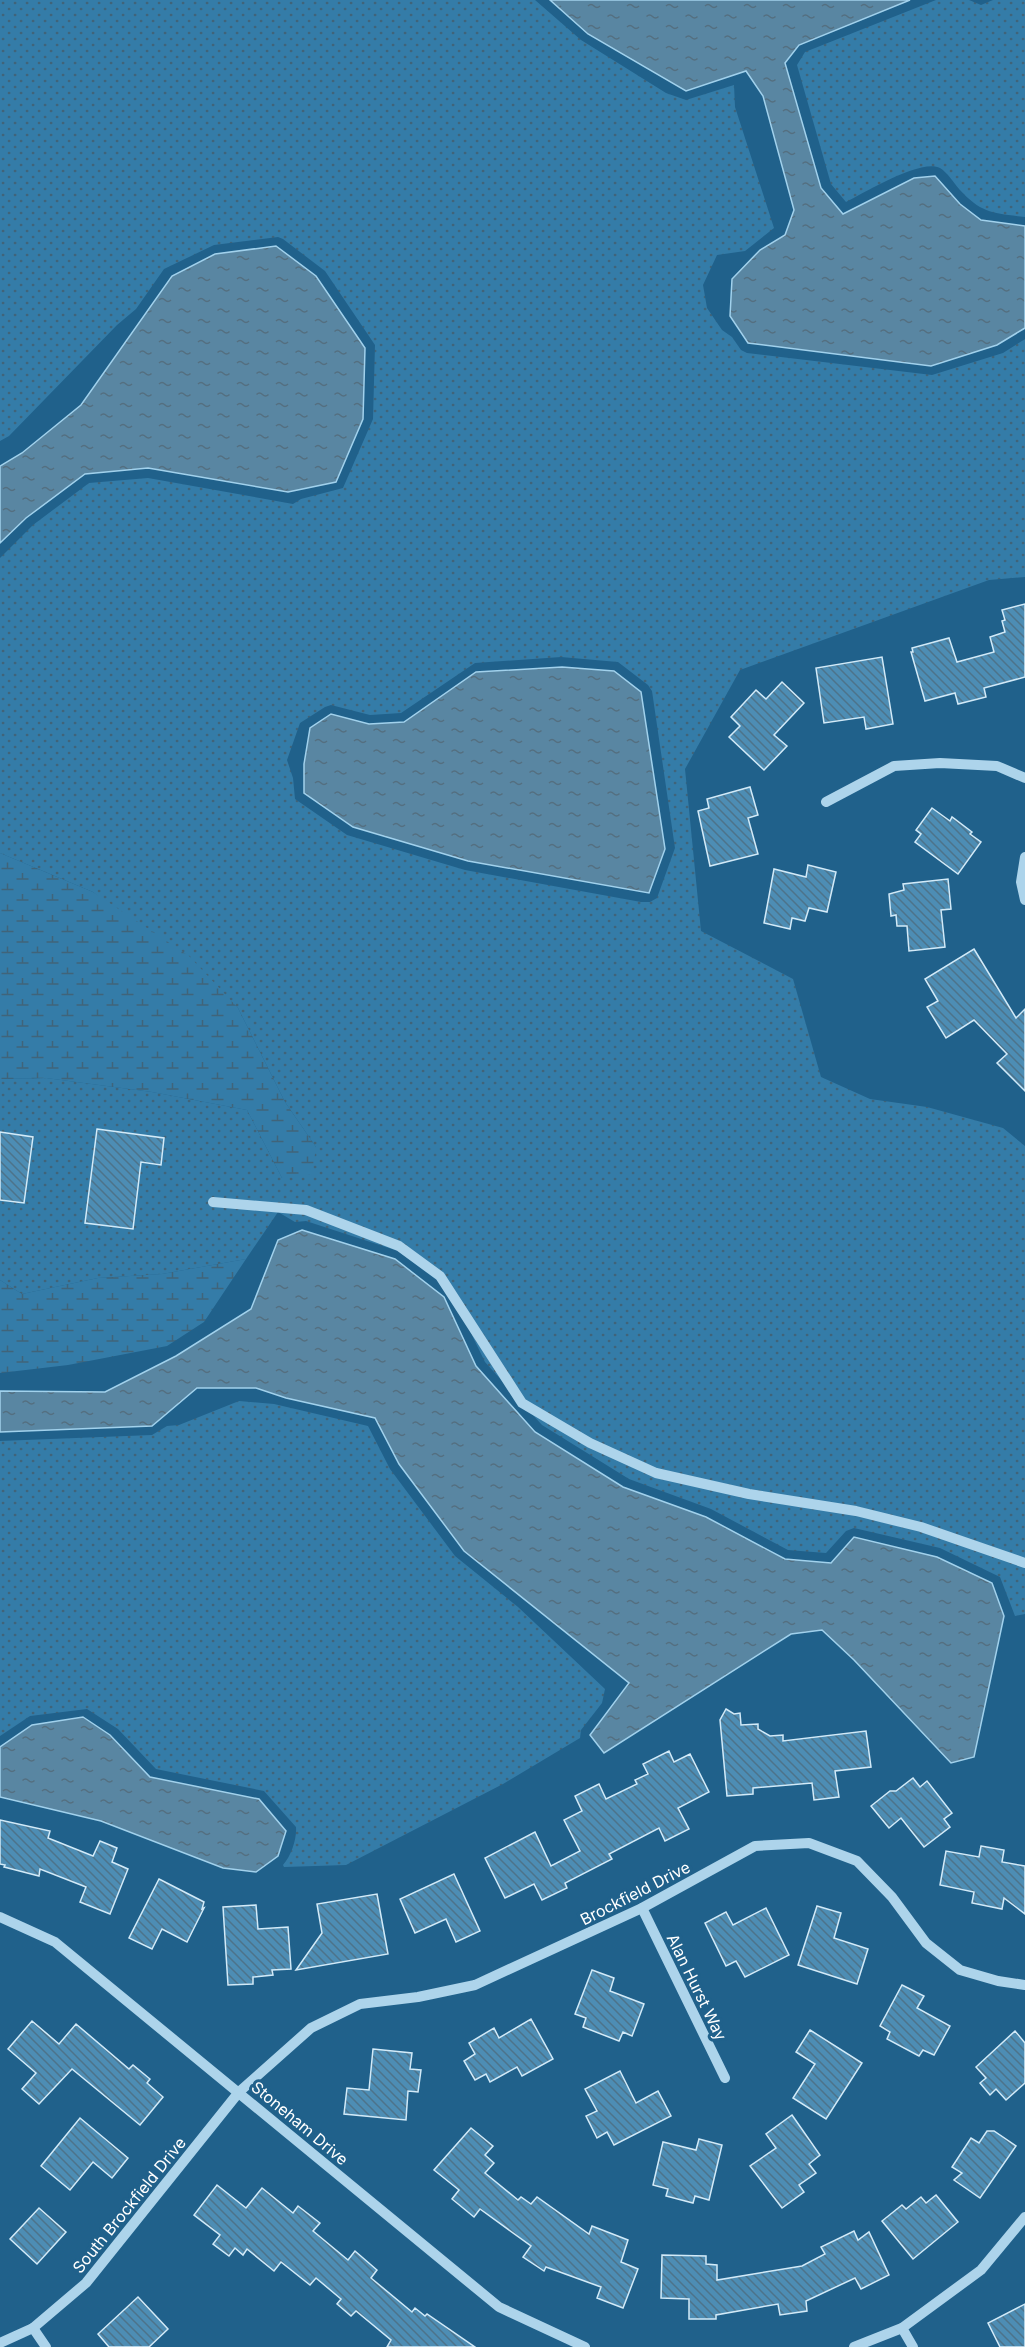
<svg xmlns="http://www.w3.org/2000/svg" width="1025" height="2347" viewBox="0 0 1025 2347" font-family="Inter,sans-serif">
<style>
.grass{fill:url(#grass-dots);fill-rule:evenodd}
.wetland{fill:url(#wetland-marsh)}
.water{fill:url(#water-ripples);stroke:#a1d1ec;stroke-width:1.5}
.building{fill:url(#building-back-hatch);stroke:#d2eaf8;stroke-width:1.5}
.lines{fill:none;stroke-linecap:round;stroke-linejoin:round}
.minor{stroke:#add4eb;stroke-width:10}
.labels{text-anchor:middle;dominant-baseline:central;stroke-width:6;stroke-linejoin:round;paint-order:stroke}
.street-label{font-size:16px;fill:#fff;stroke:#20618b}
</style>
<defs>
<pattern id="grass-dots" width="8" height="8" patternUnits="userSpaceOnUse" patternTransform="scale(1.5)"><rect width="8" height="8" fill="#347ca8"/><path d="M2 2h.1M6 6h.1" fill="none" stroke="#40647a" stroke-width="1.8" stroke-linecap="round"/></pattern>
<pattern id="wetland-marsh" width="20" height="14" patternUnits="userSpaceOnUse" patternTransform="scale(1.5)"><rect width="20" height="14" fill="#347ca8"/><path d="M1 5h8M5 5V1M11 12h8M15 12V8" fill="none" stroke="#40647a"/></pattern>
<pattern id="water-ripples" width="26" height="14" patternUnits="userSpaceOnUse" patternTransform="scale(1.5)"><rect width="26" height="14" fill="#5986a2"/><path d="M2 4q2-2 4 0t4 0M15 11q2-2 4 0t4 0" fill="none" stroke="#546f80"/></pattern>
<pattern id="building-back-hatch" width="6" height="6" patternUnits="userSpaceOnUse" patternTransform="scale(1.5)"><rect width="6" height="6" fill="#4d8db4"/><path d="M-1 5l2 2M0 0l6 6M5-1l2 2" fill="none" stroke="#4d738a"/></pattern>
</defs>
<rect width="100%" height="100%" fill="#20618b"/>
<g class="grass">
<path d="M 0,0 L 535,0 L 581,40 L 666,93 L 686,100 L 734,85 L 735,107 L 774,228 L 745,251 L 717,255 L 703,285 L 707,308 L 722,330 L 732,337 L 741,350 L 747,353 L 932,375 L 1003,353 L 1025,339 L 1025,577 L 989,580 L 740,670 L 685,769 L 701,931 L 793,979 L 821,1077 L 870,1099 L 927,1107 L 1003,1128 L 1025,1146 L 1025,1614 L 1015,1616 L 1000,1577 L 940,1548 L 854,1528 L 846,1531 L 826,1553 L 788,1550 L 711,1509 L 629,1479 L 542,1425 L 485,1362 L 450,1290 L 398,1251 L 306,1221 L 295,1222 L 278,1212 L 246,1259 L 162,1274 L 98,1278 L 22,1294 L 0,1280 L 0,1079 L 46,1078 L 152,1092 L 247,1110 L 282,1178 L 316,1147 L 285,1102 L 238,1008 L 93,892 L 0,853 L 0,558 L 33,525 L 89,483 L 148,478 L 293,504 L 301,499 L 343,488 L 373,419 L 375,345 L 325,271 L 283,239 L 278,237 L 214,245 L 164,269 L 136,309 L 117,325 L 9,436 L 0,441 ZM 561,657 L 618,662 L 648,685 L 652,691 L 675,848 L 657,898 L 650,902 L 641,902 L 465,870 L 347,835 L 295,799 L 293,778 L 287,760 L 300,723 L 325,707 L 331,705 L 370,715 L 401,713 L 475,663 Z"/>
<path d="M 936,0 L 969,0 L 981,5 L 993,0 L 1025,0 L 1025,217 C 993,213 982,214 959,189 C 954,183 947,172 940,168 C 921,158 864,193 846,202 L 831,184 L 797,65 L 805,52 Z"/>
<path d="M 239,1401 L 274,1404 L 368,1426 L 390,1469 L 455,1556 L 518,1607 L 605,1689 L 602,1703 L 581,1730 L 580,1738 L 503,1784 L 346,1865 L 284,1867 L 283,1865 C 291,1856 297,1839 296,1827 L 264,1791 L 156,1769 L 118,1729 L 87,1709 L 30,1716 L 0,1736 L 0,1441 L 152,1435 L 167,1426 L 179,1425 Z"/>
</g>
<g class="wetland">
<path d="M 0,853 L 93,892 L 189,956 L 238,1008 L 285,1102 L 316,1147 L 312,1174 L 282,1178 L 247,1110 L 152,1092 L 46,1078 L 0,1079 Z"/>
<path d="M 246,1259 L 204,1322 L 167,1346 L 68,1365 L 0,1373 L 0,1280 L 22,1294 L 98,1278 L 162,1274 Z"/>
</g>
<g class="water">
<path d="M 550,0 L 910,0 L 799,45 L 785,63 L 821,188 L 843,214 L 914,178 L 935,176 L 960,204 L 981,220 L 1025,226 L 1025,328 L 997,345 L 931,366 L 748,343 L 730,316 L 732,279 L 760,250 L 785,235 L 794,210 L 763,96 L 746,71 L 686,91 L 588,34 Z"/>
<path d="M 276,246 L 316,276 L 365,348 L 363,419 L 336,482 L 288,492 L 148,468 L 85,474 L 26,518 L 0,543 L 0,466 L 22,453 L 81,405 L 172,276 L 215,254 Z"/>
<path d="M 562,667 L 614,671 L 641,692 L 665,849 L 649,893 L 468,861 L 353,827 L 304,793 L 304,764 L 310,728 L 331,714 L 369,724 L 404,722 L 476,672 Z"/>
<path d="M 302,1230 L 395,1259 L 444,1297 L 476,1366 L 535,1432 L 623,1487 L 706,1517 L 785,1559 L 831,1563 L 854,1537 L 937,1557 L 992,1583 L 1004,1616 L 974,1757 L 951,1763 L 854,1660 L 822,1630 L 791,1634 L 604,1753 L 590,1735 L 629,1683 L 464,1551 L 399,1464 L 375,1418 L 286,1398 L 256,1388 L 197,1388 L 152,1426 L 0,1432 L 0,1391 L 105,1392 L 176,1356 L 251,1309 L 278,1240 Z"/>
<path d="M 83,1717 L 110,1735 L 150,1777 L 259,1799 L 286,1831 L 278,1856 L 256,1872 L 223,1868 L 101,1821 L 0,1797 L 0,1747 L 32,1725 Z"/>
</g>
<g class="building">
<path d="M 1025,604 L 1025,677 L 984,688 L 986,697 L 958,704 L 955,693 L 925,701 L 911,652 L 913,652 L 912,648 L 949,638 L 957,662 L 994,652 L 990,637 L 1005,632 L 1002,621 L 1005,620 L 1002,610 Z"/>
<path d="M 882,657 L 893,724 L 866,729 L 864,717 L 824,723 L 816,668 Z"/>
<path d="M 782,682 L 804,703 L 774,735 L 787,746 L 764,770 L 729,737 L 740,726 L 731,717 L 756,690 L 766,699 Z"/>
<path d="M 750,787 L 758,815 L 748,818 L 758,854 L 710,866 L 698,811 L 709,808 L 707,799 Z"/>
<path d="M 932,808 L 950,821 L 952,817 L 972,832 L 970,834 L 981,842 L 958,874 L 915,842 L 921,834 L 916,830 Z"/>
<path d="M 808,865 L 836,872 L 827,912 L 809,908 L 805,921 L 792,918 L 790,929 L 764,923 L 774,869 L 806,877 Z"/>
<path d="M 948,879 L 951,909 L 941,910 L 945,947 L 909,951 L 907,926 L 897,926 L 896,915 L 891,916 L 889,894 L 904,890 L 903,884 Z"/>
<path d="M 974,949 L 1016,1018 L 1025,1009 L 1025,1091 L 997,1063 L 1007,1054 L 974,1020 L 946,1038 L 927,1007 L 938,1001 L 925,979 Z"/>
<path d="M 97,1129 L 164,1138 L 161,1165 L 141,1162 L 133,1229 L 85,1223 Z"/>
<path d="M 0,1132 L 33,1137 L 24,1203 L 0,1200 Z"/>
<path d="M 726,1709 L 734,1714 L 740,1713 L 741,1725 L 758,1724 L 758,1729 L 770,1736 L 783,1735 L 783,1741 L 866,1731 L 871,1767 L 835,1771 L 839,1797 L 814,1800 L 812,1783 L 753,1788 L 753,1794 L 727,1796 L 720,1720 Z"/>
<path d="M 669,1751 L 674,1762 L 690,1754 L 709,1792 L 678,1808 L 689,1829 L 665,1841 L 659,1828 L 609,1854 L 612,1859 L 565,1883 L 567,1888 L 542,1900 L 534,1884 L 505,1898 L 485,1858 L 535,1832 L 551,1866 L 580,1851 L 564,1820 L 582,1811 L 575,1796 L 599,1784 L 606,1799 L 637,1784 L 635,1780 L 648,1774 L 643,1764 Z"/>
<path d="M 913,1778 L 920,1787 L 927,1781 L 952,1813 L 944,1819 L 950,1827 L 924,1847 L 901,1818 L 889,1828 L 871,1806 L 890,1791 L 896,1791 Z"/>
<path d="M 0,1820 L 50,1831 L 48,1838 L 93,1856 L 100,1841 L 117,1848 L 112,1862 L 128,1869 L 110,1914 L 80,1902 L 86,1887 L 40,1869 L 39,1876 L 4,1867 L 5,1865 L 0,1864 Z"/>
<path d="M 981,1846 L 1004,1850 L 1002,1862 L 1025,1866 L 1025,1914 L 1004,1898 L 1002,1909 L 972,1903 L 974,1892 L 940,1885 L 946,1851 L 979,1857 Z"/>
<path d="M 454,1874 L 480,1931 L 456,1942 L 446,1919 L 415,1933 L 400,1899 Z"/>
<path d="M 159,1879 L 204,1902 L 202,1909 L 204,1908 L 187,1942 L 162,1929 L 152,1949 L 129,1938 Z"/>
<path d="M 377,1894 L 388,1954 L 296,1970 L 322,1933 L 317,1904 Z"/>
<path d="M 256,1905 L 258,1929 L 288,1927 L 291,1969 L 272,1970 L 273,1975 L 253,1977 L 253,1984 L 228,1985 L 223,1907 Z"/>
<path d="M 817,1906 L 841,1913 L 834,1938 L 868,1949 L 857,1984 L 798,1965 Z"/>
<path d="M 766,1908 L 789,1955 L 745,1977 L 736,1961 L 726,1966 L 705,1923 L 726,1912 L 733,1925 Z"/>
<path d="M 592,1970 L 614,1978 L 610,1991 L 644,2004 L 632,2036 L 623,2032 L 619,2041 L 583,2027 L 586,2018 L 575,2014 Z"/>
<path d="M 902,1985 L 924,1996 L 917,2008 L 950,2026 L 934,2055 L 923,2050 L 919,2056 L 887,2039 L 890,2032 L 880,2026 Z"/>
<path d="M 531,2019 L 553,2059 L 522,2076 L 517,2067 L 490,2082 L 486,2074 L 475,2080 L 464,2061 L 475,2054 L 469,2043 L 494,2028 L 499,2038 Z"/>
<path d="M 32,2021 L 59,2044 L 76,2024 L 129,2069 L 133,2065 L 150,2079 L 147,2083 L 163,2097 L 140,2125 L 72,2069 L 39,2104 L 22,2089 L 36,2073 L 8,2049 Z"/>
<path d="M 810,2030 L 862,2063 L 826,2119 L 793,2098 L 815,2064 L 796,2052 Z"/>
<path d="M 1015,2031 L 1025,2043 L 1025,2083 L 1006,2100 L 996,2089 L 990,2095 L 980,2083 L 986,2078 L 976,2067 Z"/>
<path d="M 373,2049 L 412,2053 L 410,2069 L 421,2070 L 418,2092 L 408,2091 L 406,2120 L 344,2114 L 347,2088 L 369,2090 Z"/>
<path d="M 620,2071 L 636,2103 L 658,2091 L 671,2116 L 614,2145 L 607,2132 L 597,2138 L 586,2116 L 597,2111 L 585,2089 Z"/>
<path d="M 792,2115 L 820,2155 L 809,2164 L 816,2173 L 799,2185 L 804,2192 L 782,2208 L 750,2166 L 776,2148 L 766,2134 Z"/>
<path d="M 80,2118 L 128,2158 L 112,2178 L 93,2162 L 70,2190 L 41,2166 Z"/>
<path d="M 471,2128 L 493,2146 L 485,2155 L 494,2163 L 485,2173 L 518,2200 L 521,2197 L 531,2204 L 537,2197 L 589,2234 L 592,2226 L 628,2240 L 621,2262 L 638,2269 L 623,2308 L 597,2298 L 601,2287 L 546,2267 L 544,2271 L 523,2257 L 531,2246 L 480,2209 L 474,2217 L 452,2199 L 459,2190 L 434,2170 Z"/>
<path d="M 987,2131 L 994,2131 L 1016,2146 L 980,2198 L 954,2180 L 962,2173 L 952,2167 L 971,2138 L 979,2143 Z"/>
<path d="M 699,2139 L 722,2145 L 709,2200 L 695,2196 L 693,2203 L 666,2196 L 668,2189 L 653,2185 L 663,2142 L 696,2150 Z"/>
<path d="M 217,2185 L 246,2208 L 262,2188 L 293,2213 L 298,2206 L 320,2223 L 313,2231 L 348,2260 L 355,2251 L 377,2270 L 371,2278 L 412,2312 L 415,2308 L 425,2316 L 427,2314 L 475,2347 L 387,2347 L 391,2340 L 356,2311 L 351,2316 L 337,2304 L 341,2299 L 316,2278 L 310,2285 L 281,2262 L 274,2271 L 247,2249 L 243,2255 L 235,2248 L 229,2256 L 213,2244 L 220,2235 L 194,2215 Z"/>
<path d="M 936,2195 L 958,2222 L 913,2259 L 882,2221 L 902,2205 L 906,2209 L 921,2197 L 926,2203 Z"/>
<path d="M 39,2208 L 66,2232 L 37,2264 L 10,2239 Z"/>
<path d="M 854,2231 L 858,2240 L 869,2232 L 889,2275 L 861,2289 L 855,2278 L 806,2301 L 807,2311 L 780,2315 L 778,2304 L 716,2315 L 716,2319 L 689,2319 L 689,2299 L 661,2298 L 662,2255 L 706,2256 L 706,2264 L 717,2265 L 717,2280 L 802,2266 L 825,2254 L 821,2247 Z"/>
<path d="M 138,2297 L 168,2329 L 149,2347 L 109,2347 L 98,2334 Z"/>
<path d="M 1025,2304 L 1025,2347 L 1000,2347 L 988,2323 Z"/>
</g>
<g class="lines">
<g class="minor">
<path d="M 826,802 L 894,766 L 940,763 L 997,766 L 1025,778"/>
<path d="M 1025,857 L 1021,882 L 1025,900"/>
<path d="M 213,1202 L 306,1210 L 399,1246 L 440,1276 L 522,1403 L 590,1443 L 656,1473 L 749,1494 L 856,1511 L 921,1527 L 1025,1563"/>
<path d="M 642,1908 L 725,2078"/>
<path d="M 0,1917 L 55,1942 L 499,2307 L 585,2347"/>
<path d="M 33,2328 L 46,2347"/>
<path d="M 902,2328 L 913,2347"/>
<path d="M 0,2343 L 33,2328 L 86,2283 L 239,2092 L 311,2028 L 360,2004 L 418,1997 L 475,1985 L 642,1908 L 755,1846 L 809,1843 L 857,1861 L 892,1897 L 926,1943 L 960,1970 L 998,1981 L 1025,1985"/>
<path d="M 854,2347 L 902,2328 L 981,2270 L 1025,2217"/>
</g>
</g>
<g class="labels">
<g class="street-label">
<text transform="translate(635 1893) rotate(-27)">Brockfield Drive</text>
<text transform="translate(697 1987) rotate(64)">Alan Hurst Way</text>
<text transform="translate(300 2123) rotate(40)">Stoneham Drive</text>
<text transform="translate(129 2205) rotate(-51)">South Brockfield Drive</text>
</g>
</g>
</svg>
